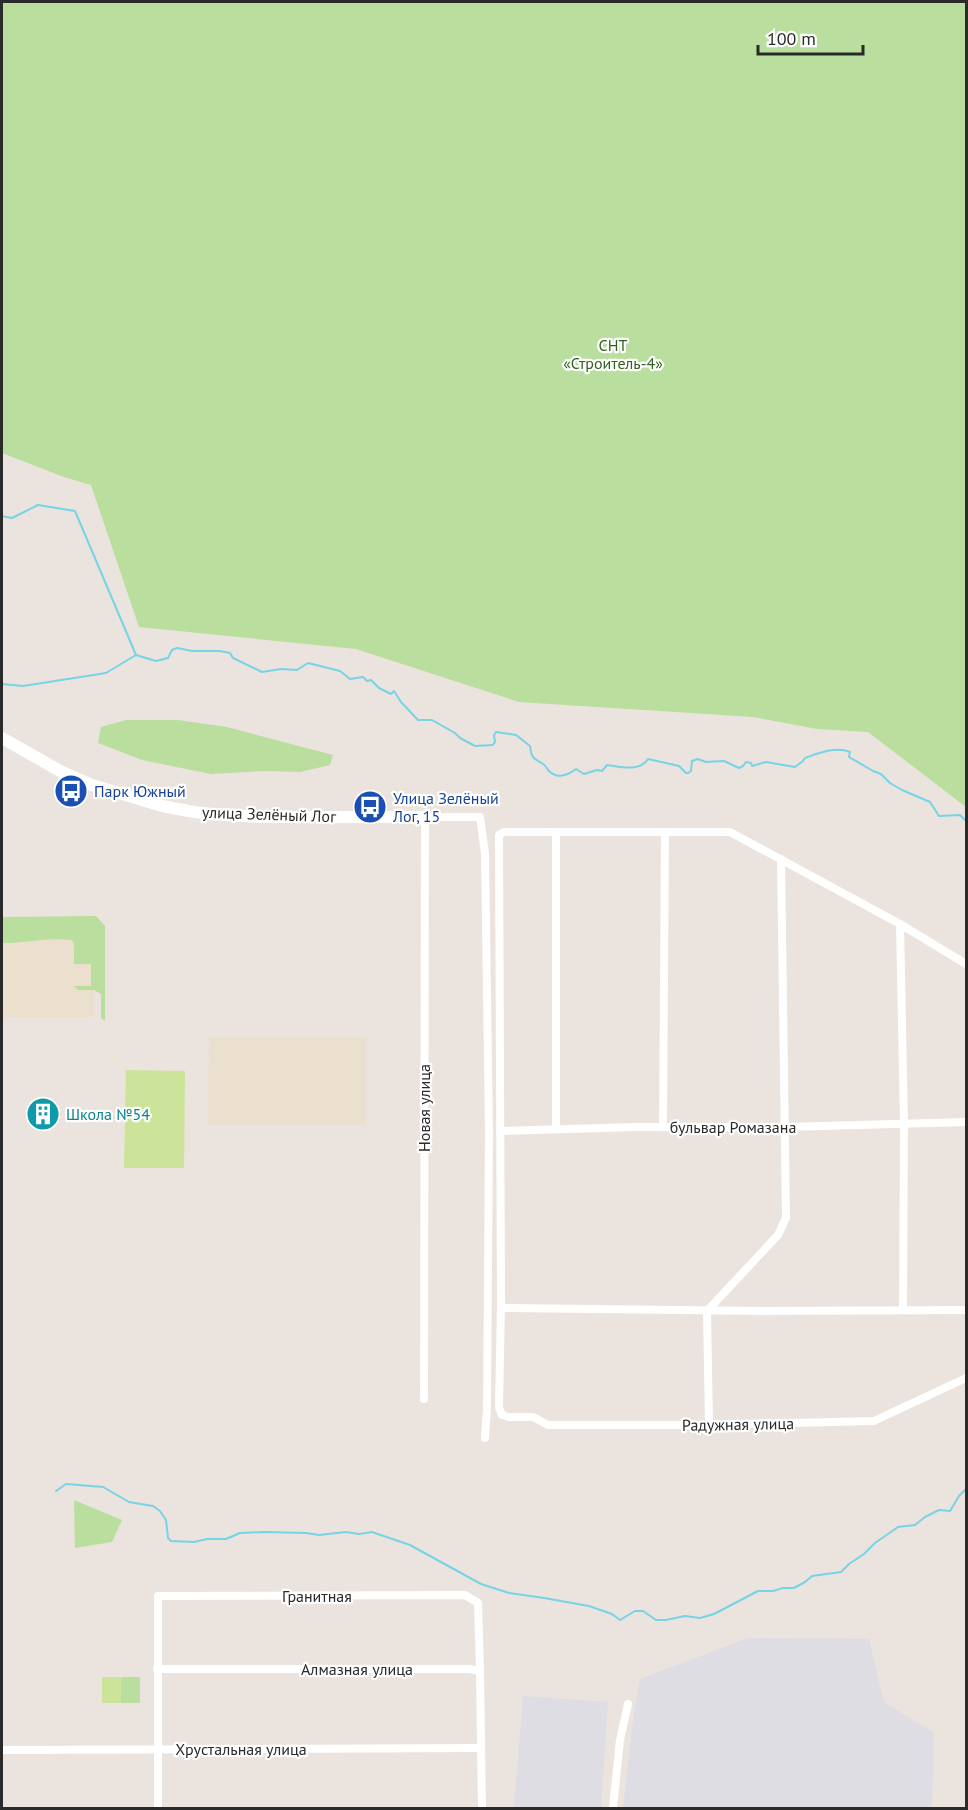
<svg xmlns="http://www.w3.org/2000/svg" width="968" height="1810" viewBox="0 0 968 1810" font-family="'PT Sans',sans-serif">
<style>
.industrial{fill:#dedde4}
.education{fill:#ebdfcd}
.green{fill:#b9de9d}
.pitch{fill:#cbe499}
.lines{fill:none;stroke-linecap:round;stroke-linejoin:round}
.stream{stroke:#77d3e6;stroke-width:2}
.street{stroke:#fff;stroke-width:8}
.secondary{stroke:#fff;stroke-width:12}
.labels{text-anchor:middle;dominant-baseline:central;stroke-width:4.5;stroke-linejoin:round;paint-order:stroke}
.park-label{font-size:16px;fill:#33611f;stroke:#fff}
.transit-label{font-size:16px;fill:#164399;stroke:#fff;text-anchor:start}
.street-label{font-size:16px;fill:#2a2a2a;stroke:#fff}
.culture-label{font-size:16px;fill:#0d838f;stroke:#fff;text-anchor:start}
</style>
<rect width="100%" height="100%" fill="#ebe3dd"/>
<g class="industrial">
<path d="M 748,1638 L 869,1639 L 884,1702 L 934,1733 L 932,1808 L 623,1808 L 632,1728 L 640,1679 Z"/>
<path d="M 523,1696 L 608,1702 L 601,1808 L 514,1808 Z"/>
</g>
<g class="education">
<rect x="2" y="929" width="92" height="88"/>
<path d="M 209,1037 L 366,1038 L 366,1125 L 208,1125 Z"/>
</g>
<g class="green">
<path d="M 2,2 L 966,2 L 966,807 L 868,732 L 817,729 L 753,717 L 519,702 L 356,649 L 139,627 L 91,485 L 64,477 L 2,453 Z"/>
<path d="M 126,720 L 178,720 L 227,727 L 333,755 L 330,765 L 300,772 L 265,771 L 211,774 L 142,760 L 98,743 L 101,727 Z"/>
<path d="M 96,916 L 105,926 L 105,1021 L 101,1018 L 101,994 L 94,990 L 78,990 L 74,986 L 91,986 L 91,964 L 74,964 L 74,945 L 72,940 C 49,937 25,943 2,943 L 2,917 Z"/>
<path d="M 74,1500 L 122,1520 L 112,1542 L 75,1548 Z"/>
<rect x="121" y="1677" width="19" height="26"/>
</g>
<g class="pitch">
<path d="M 126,1070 L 185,1071 L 184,1168 L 124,1168 Z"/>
<rect x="102" y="1677" width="19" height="26"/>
</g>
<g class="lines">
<g class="stream">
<path d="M 2,516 L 12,518 L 38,505 L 75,511 L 136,655"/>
<path d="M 2,684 L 23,686 L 106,673 L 136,655 L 156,661 L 168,658 L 172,650 L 177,648 L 192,651 L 220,651 L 230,653 L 233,658 L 262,672 L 281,669 L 297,670 L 308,663 L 340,671 L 350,679 L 363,677 L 367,681 L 371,680 L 379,688 L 391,694 L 394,691 L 401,702 L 418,720 L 432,720 L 455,733 L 460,738 L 475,746 L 493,745 L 495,742 L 494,735 L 496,732 L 516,735 L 530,746 C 532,759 532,757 543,764 C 546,766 547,769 549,771 C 558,780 568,775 576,769 L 584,774 L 597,770 L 602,771 L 607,765 C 622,767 639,772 648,759 L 679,766 L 686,773 L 688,773 L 691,771 L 692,761 L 698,759 L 706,762 L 724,761 L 739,768 L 743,766 L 746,762 L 751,763 L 752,766 L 766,762 L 795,767 L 803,761 L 805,758 C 819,753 836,746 850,752 L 849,757 L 873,771 L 881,774 L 890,783 L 902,790 L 930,802 L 939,816 L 960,815 L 966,821"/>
<path d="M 56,1491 L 66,1484 L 103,1487 L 129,1502 L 153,1506 L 160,1511 L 166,1520 L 168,1538 L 171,1541 L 194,1542 L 207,1539 L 226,1539 L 240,1533 L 264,1532 L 306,1533 L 319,1535 L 346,1532 L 359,1534 L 372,1532 L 410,1545 L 481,1584 L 509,1593 L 544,1598 L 589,1606 L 612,1614 L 620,1620 L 635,1611 L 643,1611 L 656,1620 L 666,1620 L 685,1616 L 700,1618 L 714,1614 L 758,1591 L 773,1591 L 783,1588 L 794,1588 L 805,1582 L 812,1576 L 841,1572 L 849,1564 L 864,1554 L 875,1543 L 898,1527 L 915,1525 L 925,1517 L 939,1510 L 950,1511 L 959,1496 L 966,1489"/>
</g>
<g class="street">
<path d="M 556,832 L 556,1129"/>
<path d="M 900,924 L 904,1123 L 903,1310"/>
<path d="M 966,964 L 900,924 L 730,832 L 504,832 L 499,835 L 501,1304 L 499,1407 L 502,1415 L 509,1417 L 533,1417 L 548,1425 L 709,1425 L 874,1421 L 966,1378"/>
<path d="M 663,1127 L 665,832"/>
<path d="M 500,1131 L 636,1127 L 785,1127 L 966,1122"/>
<path d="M 501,1308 L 762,1311 L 966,1310"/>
<path d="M 424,1399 L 425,817 L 480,817 L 485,853 L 489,1133 L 487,1409 L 485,1438"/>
<path d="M 709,1425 L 707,1311 L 778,1235 L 786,1218 L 781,859"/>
<path d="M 157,1669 L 470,1669 L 480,1671 L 482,1808"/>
<path d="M 2,1750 L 481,1748"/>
<path d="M 158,1808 L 158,1596 L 465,1595 L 478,1603 L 480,1671"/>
<path d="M 613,1808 L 620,1740 L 628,1704"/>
</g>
<path class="secondary" d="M 2,738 L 62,772 L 92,785 L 162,806 L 194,812 L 211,814 L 260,817 L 425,817"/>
</g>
<defs>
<symbol id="bus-disc" viewBox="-11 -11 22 22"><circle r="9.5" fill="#1a4fb4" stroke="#fff"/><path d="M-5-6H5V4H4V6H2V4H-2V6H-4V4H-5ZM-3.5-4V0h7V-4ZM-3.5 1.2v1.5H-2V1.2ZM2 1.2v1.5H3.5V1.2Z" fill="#fff"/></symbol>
<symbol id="building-disc" viewBox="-11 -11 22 22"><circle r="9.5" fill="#0f9aa8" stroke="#fff"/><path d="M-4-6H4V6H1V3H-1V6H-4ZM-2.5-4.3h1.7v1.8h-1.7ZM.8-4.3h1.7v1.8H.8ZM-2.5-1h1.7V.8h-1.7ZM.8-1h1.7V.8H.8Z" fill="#fff"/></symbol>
</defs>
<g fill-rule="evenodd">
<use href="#bus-disc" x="52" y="772" width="38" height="38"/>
<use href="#bus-disc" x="351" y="788" width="38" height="38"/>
<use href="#building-disc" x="24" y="1095" width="38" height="38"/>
</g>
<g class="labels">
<g class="park-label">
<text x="613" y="345">СНТ<tspan x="613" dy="18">«Строитель-4»</tspan></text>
</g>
<g class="transit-label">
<text x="94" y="791">Парк Южный</text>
<text x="393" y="798">Улица Зелёный<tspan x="393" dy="18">Лог, 15</tspan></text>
</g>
<g class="street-label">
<text transform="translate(269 814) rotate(2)">улица Зелёный Лог</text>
<text transform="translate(424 1108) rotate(-90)">Новая улица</text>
<text x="733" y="1127">бульвар Ромазана</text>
<text transform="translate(738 1424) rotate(-1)">Радужная улица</text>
<text x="317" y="1596">Гранитная</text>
<text x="357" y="1669">Алмазная улица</text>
<text x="241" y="1749">Хрустальная улица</text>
</g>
<g class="culture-label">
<text x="66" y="1114">Школа №54</text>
</g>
</g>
<rect width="968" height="1810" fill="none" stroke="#2a2a2a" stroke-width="6"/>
<path d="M758 45v9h105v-9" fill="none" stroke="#2a2a2a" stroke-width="3"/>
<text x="767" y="45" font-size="18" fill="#2a2a2a" stroke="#ffffff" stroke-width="4.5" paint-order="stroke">100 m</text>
</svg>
